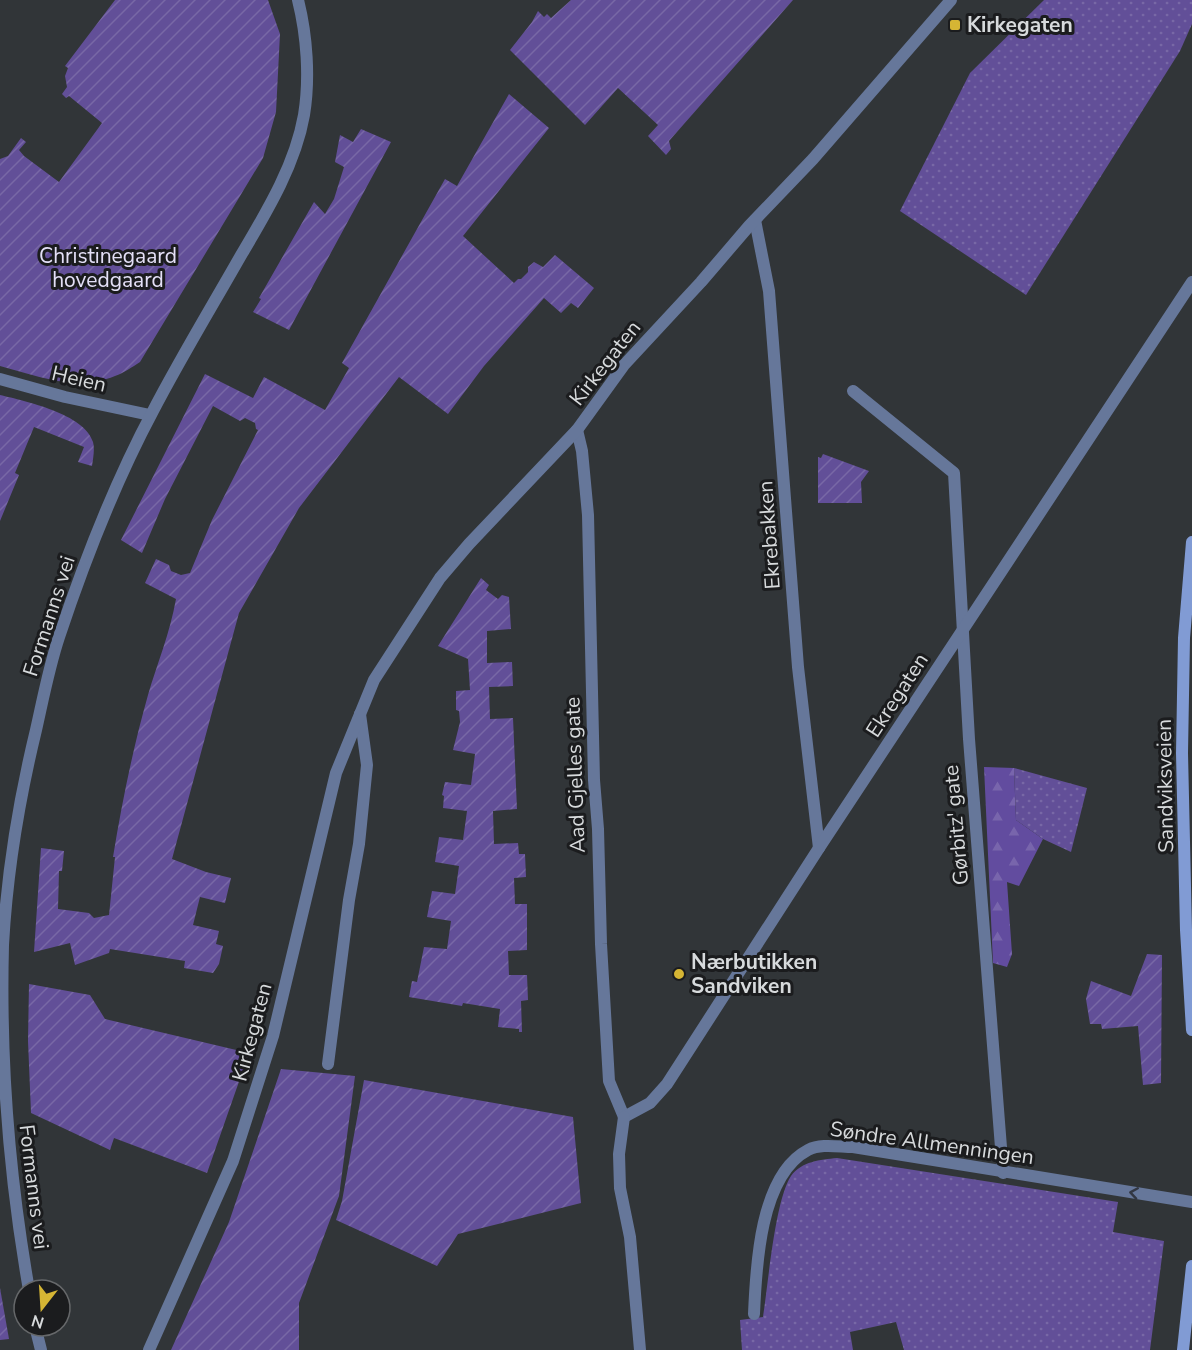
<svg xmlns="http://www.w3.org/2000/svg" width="1192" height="1350" viewBox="0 0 1192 1350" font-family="'Nunito Sans',sans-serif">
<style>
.grass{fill:url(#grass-dots)}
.forest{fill:url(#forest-firs)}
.garden{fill:url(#garden-furrows)}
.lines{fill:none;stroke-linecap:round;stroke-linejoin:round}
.minor{stroke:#66779a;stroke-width:12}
.secondary{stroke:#819bd4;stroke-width:12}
.oneway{stroke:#323743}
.poi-dot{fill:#d5b534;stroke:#1b1c1e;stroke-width:2}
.labels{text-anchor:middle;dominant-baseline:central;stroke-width:6;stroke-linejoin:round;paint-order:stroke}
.poi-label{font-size:21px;font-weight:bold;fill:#d7dadc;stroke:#1b1c1e;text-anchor:start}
.park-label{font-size:21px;fill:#e4e0f7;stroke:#1b1c1e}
.street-label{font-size:21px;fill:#d7dadc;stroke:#1b1c1e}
</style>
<defs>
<pattern id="grass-dots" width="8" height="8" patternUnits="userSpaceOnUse" patternTransform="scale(1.5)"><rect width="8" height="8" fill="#624f98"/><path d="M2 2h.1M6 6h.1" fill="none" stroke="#7868a6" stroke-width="1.8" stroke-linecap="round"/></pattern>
<pattern id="forest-firs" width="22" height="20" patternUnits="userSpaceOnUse" patternTransform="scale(1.5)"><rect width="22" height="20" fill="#624c9f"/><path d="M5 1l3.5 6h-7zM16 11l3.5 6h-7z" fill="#7865ac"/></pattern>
<pattern id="garden-furrows" width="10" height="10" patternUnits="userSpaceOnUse" patternTransform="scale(1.5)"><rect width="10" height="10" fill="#624f98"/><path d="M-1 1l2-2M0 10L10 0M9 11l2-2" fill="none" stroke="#7868a6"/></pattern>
</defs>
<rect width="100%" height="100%" fill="#313538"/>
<g class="grass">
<path d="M 1044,0 L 1192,0 L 1192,24 L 1180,51 L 1026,295 L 900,211 L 970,73 Z"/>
<path d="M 1014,768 L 1087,788 L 1071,852 L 1043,839 L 1016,820 Z"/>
<path d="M 837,1158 L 1118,1202 L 1113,1232 L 1164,1241 L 1150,1350 L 904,1350 L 896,1322 L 850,1332 L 853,1350 L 742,1350 L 740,1320 L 763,1317 C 768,1285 775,1200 791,1176 C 802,1161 820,1160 837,1158 Z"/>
</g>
<path class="forest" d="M 984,767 L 1014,768 L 1016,820 L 1043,839 L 1019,886 L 1007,882 L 1012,954 L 1007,967 L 993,963 Z"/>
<g class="garden">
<path d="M 115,0 L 268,0 L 280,34 L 276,112 L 263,158 L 140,362 C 132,367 124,373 115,376 C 77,392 37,376 0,366 L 0,159 L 8,156 L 21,138 L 26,142 L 19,150 L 24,156 L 59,182 L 102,123 L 69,96 L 66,98 L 62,94 L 67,87 L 65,76 L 68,68 L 65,66 Z"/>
<path d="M 571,0 L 793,0 L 669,141 L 671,149 L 666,155 L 648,136 L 658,125 L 618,88 L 585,125 L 510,50 L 532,22 L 538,11 L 544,17 L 547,14 L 551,18 Z"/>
<path d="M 509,94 L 549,128 L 463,236 L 514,283 L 518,279 L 521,279 L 528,272 L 528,267 L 534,262 L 543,267 L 555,255 L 594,288 L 578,308 L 571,303 L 561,313 L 544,298 L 484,366 L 448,414 L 399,377 L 299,508 L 239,613 L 172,859 L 206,872 L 231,878 L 225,903 L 200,897 L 193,925 L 219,931 L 216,944 L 223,946 L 219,964 L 213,973 L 184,968 L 185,961 L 110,949 L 109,953 L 75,965 L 70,943 L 34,952 L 41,848 L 64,851 L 62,871 L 59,871 L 58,909 L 89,913 L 94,918 L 109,915 L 115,857 L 113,857 C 122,802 133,748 148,695 C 157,664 170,633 176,599 L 145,583 L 156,559 L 169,565 L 171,571 L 181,575 L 190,573 L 212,520 L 258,430 L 256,429 L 255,423 L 245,418 L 240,421 L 213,406 L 165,499 L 142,553 L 121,540 L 205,374 L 253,398 L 264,377 L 325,410 L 349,368 L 342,363 L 445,179 L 457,186 Z"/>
<path d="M 361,129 L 391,142 L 289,330 L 253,312 L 261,299 L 259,298 L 314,202 L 325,214 L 334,199 L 344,167 L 335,162 L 340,135 L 353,142 Z"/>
<path d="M 0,395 C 25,401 85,414 93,442 C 95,449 93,459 92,466 L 78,462 L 84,447 L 34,427 L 15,473 L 19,475 L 0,521 Z"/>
<path d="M 823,454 L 869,471 L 861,482 L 862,503 L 818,503 L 818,457 L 821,458 Z"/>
<path d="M 481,578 L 489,585 L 486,590 L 498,599 L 502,595 L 509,597 L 511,629 L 487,631 L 487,663 L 512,662 L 513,686 L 489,687 L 490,719 L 513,718 L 517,809 L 493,811 L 494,844 L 518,843 L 519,854 L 525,854 L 526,877 L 514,878 L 515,904 L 527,904 L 527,950 L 508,951 L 509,975 L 527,975 L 528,1000 L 521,1001 L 522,1032 L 519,1032 L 519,1029 L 498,1027 L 500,1009 L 463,1003 L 462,1006 L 409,997 L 412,981 L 417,982 L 424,947 L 447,949 L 451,921 L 427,917 L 432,891 L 455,894 L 459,866 L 435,862 L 439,837 L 463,840 L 467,811 L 443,808 L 444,796 L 442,795 L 445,782 L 471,785 L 475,754 L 453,750 L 460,722 L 459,711 L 456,710 L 456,691 L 470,690 L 468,659 L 438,646 Z"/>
<path d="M 1147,954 L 1162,955 L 1161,1083 L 1143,1085 L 1138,1026 L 1102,1029 L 1101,1024 L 1090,1024 L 1086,999 L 1091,981 L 1131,996 Z"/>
<path d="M 29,984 L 90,995 L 105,1019 L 249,1053 L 207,1173 L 114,1138 L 110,1150 L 31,1113 L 28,1041 Z"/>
<path d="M 281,1069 L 355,1076 L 339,1196 L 299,1303 L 299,1350 L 171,1350 L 229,1222 Z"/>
<path d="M 364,1080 L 573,1117 L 581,1203 L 458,1234 L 437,1266 L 336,1220 L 342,1201 Z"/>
<path d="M 0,1288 L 9,1339 L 0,1340 Z"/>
</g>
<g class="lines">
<g class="minor">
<path d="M 755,220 L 769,291 L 798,667 L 819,848"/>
<path d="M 0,379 L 65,397 L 150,415"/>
<path d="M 853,391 L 954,473 L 969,739 L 1003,1173"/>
<path d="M 577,430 L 582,451 L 588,515 L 594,780 L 598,829 L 601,944 L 609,1081 L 624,1117"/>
<path d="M 328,1064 L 349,900 L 359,844 L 367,765 L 360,714"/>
<path d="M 624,1117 L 650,1103 L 667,1084 L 819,848 L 1192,282"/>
<path d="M 624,1117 L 619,1154 L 620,1188 L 630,1237 L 640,1350"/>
<path d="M 29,1290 C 9,1176 0,1060 3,945 C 7,872 19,800 36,730 C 43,699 49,667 59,637 C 85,559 114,484 153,411 C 180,359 211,308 240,257 C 266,213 295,166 304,115 C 310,78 307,36 298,0"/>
<path d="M 754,1314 C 756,1266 760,1175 808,1150 C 821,1143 839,1147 853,1147 L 1192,1202"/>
<path d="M 35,1326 L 41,1350"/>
<path d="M 149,1350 L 233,1161 L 273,1036 L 336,773 L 374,680 L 440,578 L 469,544 L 577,430 L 624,365 L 701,282 L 749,226 L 813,159 L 951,0"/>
</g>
<g class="secondary">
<path d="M 1192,542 L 1184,638 L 1182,753 L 1186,930 L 1192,1030"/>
<path d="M 1183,1350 L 1192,1266"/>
</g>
</g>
<defs><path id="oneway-chevron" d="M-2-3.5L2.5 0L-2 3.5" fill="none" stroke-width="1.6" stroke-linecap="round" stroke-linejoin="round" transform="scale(1.5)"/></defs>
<use class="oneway" href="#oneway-chevron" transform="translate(1134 1193) rotate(-171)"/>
<g class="poi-dot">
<rect x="949" y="19" width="12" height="12" rx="3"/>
<circle cx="679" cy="974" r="6"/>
</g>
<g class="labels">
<g class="poi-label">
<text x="967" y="25">Kirkegaten</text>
<text x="691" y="962">Nærbutikken<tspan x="691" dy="24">Sandviken</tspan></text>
</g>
<g class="park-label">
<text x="108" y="256">Christinegaard<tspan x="108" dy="24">hovedgaard</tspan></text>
</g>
<g class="street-label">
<text transform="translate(605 363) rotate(-52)">Kirkegaten</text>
<text transform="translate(79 379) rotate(13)">Heien</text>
<text transform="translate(769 535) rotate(-94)">Ekrebakken</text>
<text transform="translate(49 616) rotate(-72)">Formanns vei</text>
<text transform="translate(897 695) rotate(-57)">Ekregaten</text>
<text transform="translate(575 775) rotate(-92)">Aad Gjelles gate</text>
<text transform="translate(1165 786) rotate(-91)">Sandviksveien</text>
<text transform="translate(956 825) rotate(-95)">Gørbitz' gate</text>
<text transform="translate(252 1032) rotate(-75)">Kirkegaten</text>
<text transform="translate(932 1143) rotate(8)">Søndre Allmenningen</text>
<text transform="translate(34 1187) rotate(83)">Formanns vei</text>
</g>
</g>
<g transform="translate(42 1308) rotate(197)"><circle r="28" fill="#1b1c1e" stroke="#66686a" stroke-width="1.5"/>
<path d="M0-4.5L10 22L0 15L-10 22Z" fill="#d5b534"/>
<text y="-9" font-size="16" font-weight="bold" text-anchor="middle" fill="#d7dadc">N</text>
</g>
</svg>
